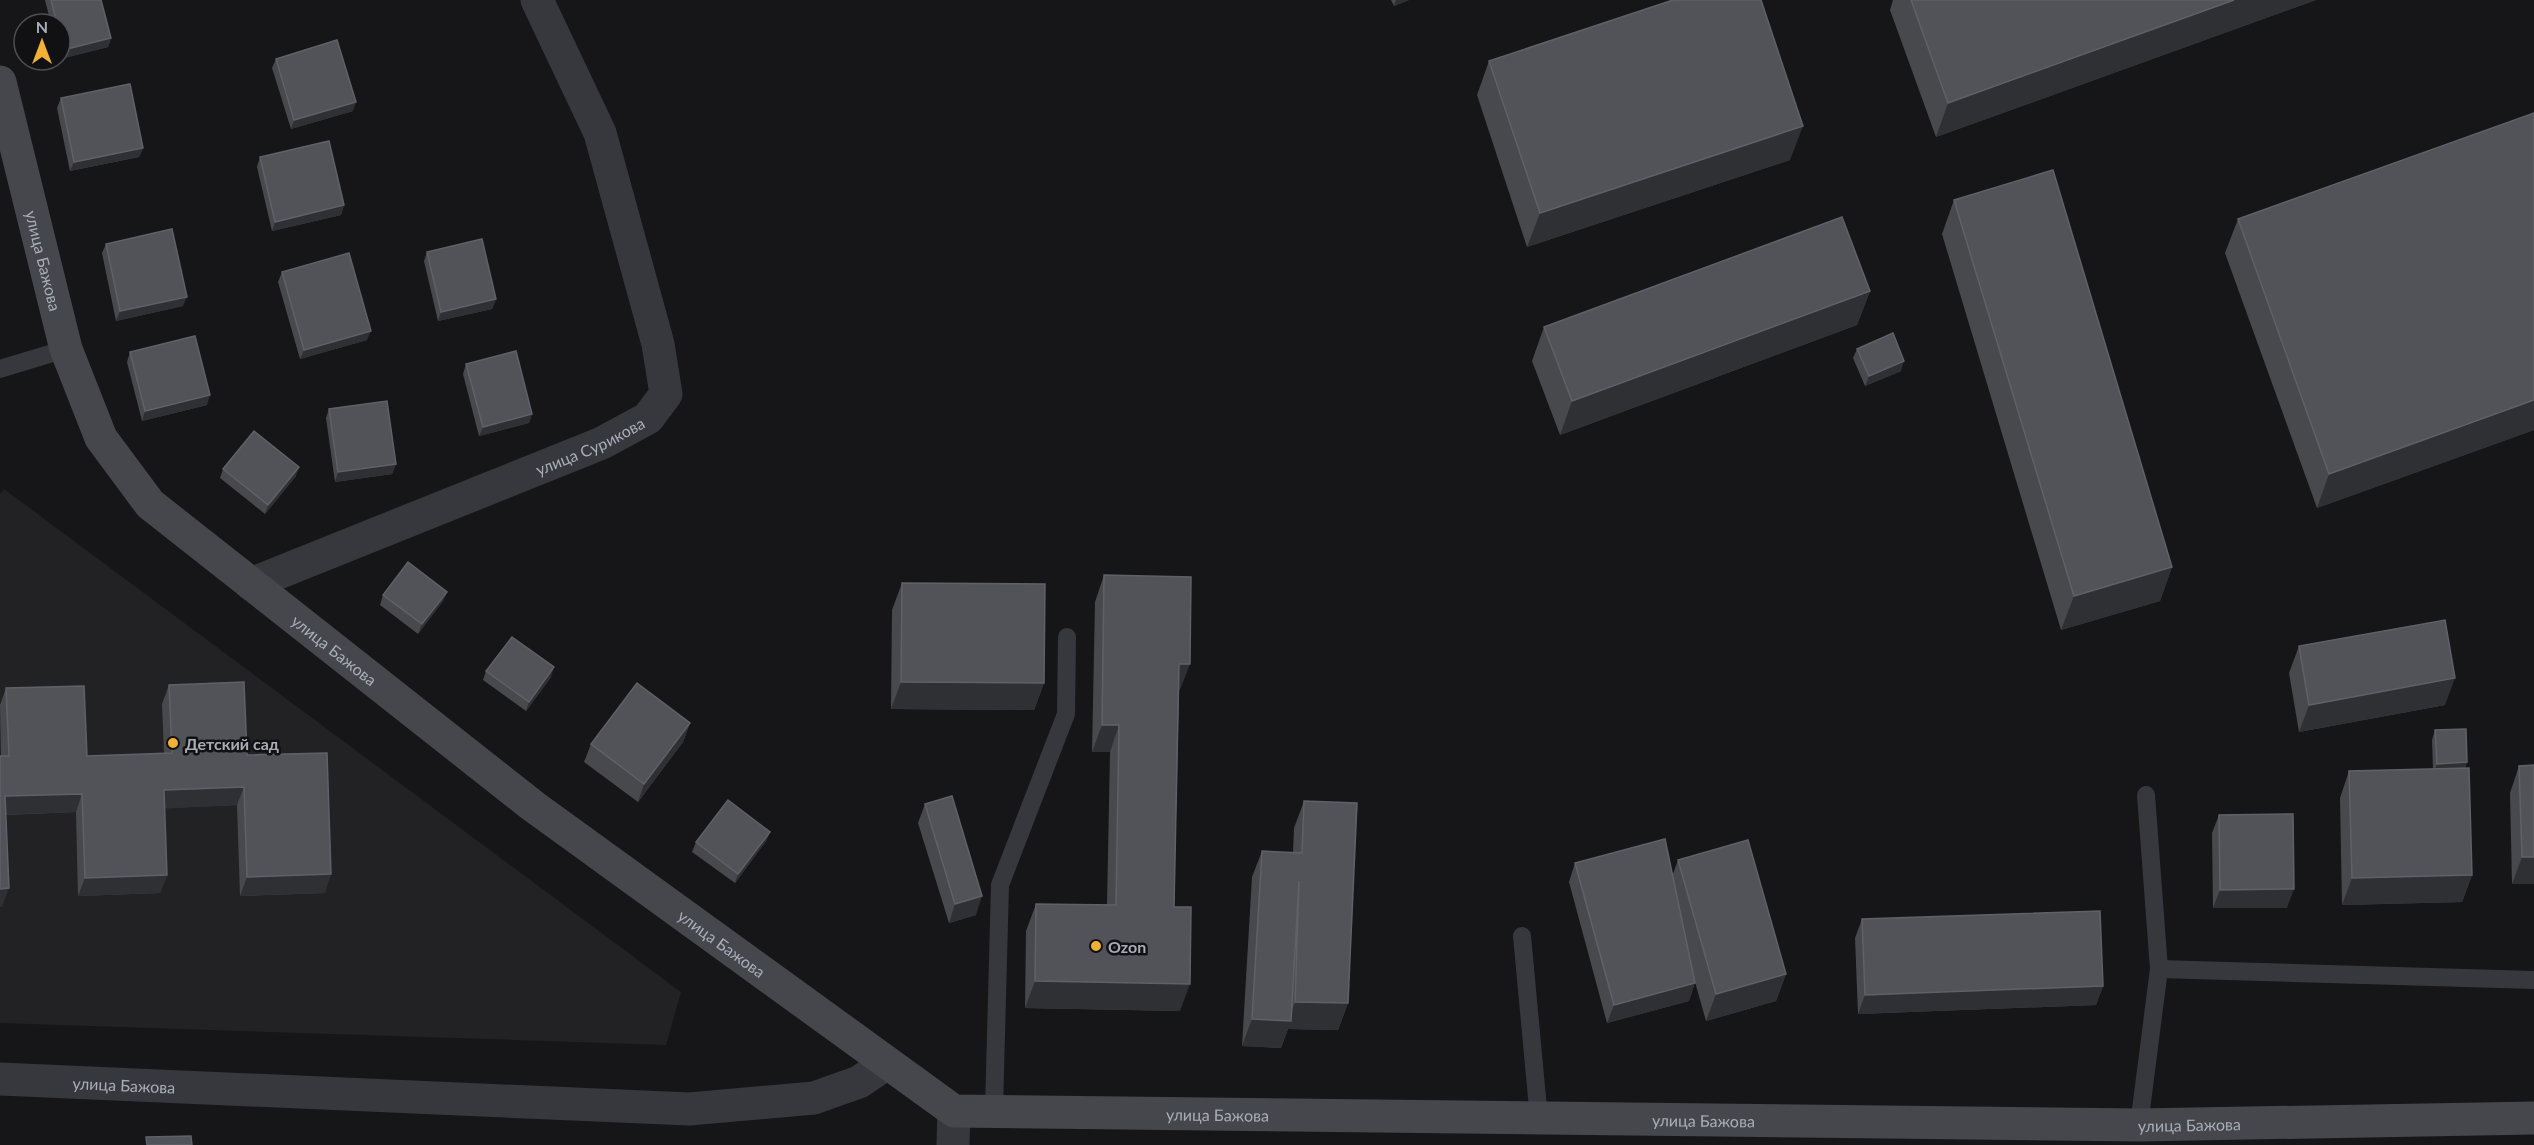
<svg xmlns="http://www.w3.org/2000/svg" width="2534" height="1145" viewBox="0 0 2534 1145" font-family="Lato,sans-serif">
<style>
.built{fill:#222225}
.lines{fill:none;stroke-linecap:round;stroke-linejoin:round}
.lane{stroke:#37383d;stroke-width:18}
.street{stroke:#37383d;stroke-width:33}
.secondary{stroke:#45474d;stroke-width:33}
.wall{fill:#47494d}
.shaded-wall{fill:#2f3033}
.building{fill:#525359;stroke:#5f6168;stroke-width:1.5}
.poi-dot{fill:#f2b134;stroke:#111113;stroke-width:2}
.labels{text-anchor:middle;dominant-baseline:central;stroke-width:5;stroke-linejoin:round;paint-order:stroke}
.street-label{font-size:16px;fill:#a8adb8;stroke:#111113}
.poi-label{font-size:16px;font-weight:bold;fill:#a8adb8;stroke:#111113;text-anchor:start}
</style>
<rect width="100%" height="100%" fill="#161618"/>
<path class="built" d="M 4,489 L 681,992 L 666,1045 L 0,1023 L 0,494 Z"/>
<g class="lines">
<g class="lane">
<path d="M 0,369 L 66,349"/>
<path d="M 2146,795 L 2159,969"/>
<path d="M 1522,936 L 1539,1119"/>
<path d="M 994,1109 L 1000,885 L 1066,714 L 1067,637"/>
<path d="M 2139,1125 L 2159,969 L 2534,980"/>
</g>
<g class="street">
<path id="s1" d="M 251,584 L 602,443 L 648,418 L 666,394 L 658,344 L 600,133 L 537,0"/>
<path id="s2" d="M 0,1079 L 689,1109 L 814,1098 L 859,1082 L 887,1063"/>
<path d="M 953,1145 L 954,1111"/>
</g>
<path class="secondary" id="s3" d="M 0,82 L 66,349 L 101,438 L 150,504 L 533,806 L 954,1111 L 2139,1125 L 2534,1118"/>
</g>
<g class="wall">
<path d="M 45,0 L 101,0 L 111,38 L 108,47 L 60,59 L 60,24 L 51,24 Z"/>
<path d="M 1391,0 L 1409,0 L 1394,6 Z"/>
<path d="M 1893,0 L 2316,0 L 1936,137 L 1890,10 Z"/>
<path d="M 276,59 L 353,111 L 291,129 L 272,68 Z"/>
<path d="M 1489,61 L 1790,160 L 1527,247 L 1477,95 Z"/>
<path d="M 61,98 L 143,148 L 139,157 L 70,171 L 57,108 Z"/>
<path d="M 2534,113 L 2534,430 L 2317,508 L 2225,253 L 2238,219 Z"/>
<path d="M 260,157 L 344,205 L 341,215 L 272,231 L 257,167 Z"/>
<path d="M 1954,200 L 2172,567 L 2160,601 L 2061,630 L 1942,234 Z"/>
<path d="M 106,244 L 183,306 L 116,321 L 102,253 Z"/>
<path d="M 427,252 L 496,299 L 492,309 L 438,321 L 424,261 Z"/>
<path d="M 282,272 L 367,340 L 300,359 L 278,282 Z"/>
<path d="M 1870,291 L 1857,325 L 1560,435 L 1532,361 L 1544,327 Z"/>
<path d="M 1857,349 L 1901,371 L 1865,386 L 1853,358 Z"/>
<path d="M 130,352 L 207,405 L 142,421 L 127,362 Z"/>
<path d="M 466,364 L 532,414 L 529,423 L 479,436 L 463,374 Z"/>
<path d="M 329,409 L 396,464 L 392,474 L 335,482 L 326,418 Z"/>
<path d="M 223,469 L 296,476 L 265,514 L 220,478 Z"/>
<path d="M 1104,575 L 1180,690 L 1179,690 L 1174,907 L 1180,1011 L 1025,1008 L 1026,931 L 1036,904 L 1107,905 L 1110,752 L 1092,752 L 1095,602 Z"/>
<path d="M 902,583 L 1044,683 L 1034,710 L 891,709 L 892,610 Z"/>
<path d="M 447,592 L 443,601 L 418,634 L 380,605 L 383,595 Z"/>
<path d="M 2299,646 L 2445,705 L 2299,732 L 2289,673 Z"/>
<path d="M 486,671 L 551,677 L 526,711 L 483,680 Z"/>
<path d="M 169,685 L 247,755 L 325,893 L 240,896 L 237,805 L 164,808 L 167,875 L 160,893 L 78,896 L 76,812 L 6,815 L 2,907 L 1,756 L 0,705 L 6,688 L 87,756 L 164,754 L 162,704 Z"/>
<path d="M 690,723 L 683,742 L 638,802 L 584,762 L 591,744 Z"/>
<path d="M 2435,730 L 2467,762 L 2465,768 L 2472,875 L 2462,902 L 2342,905 L 2340,798 L 2349,771 L 2433,769 L 2432,740 Z"/>
<path d="M 2534,765 L 2534,884 L 2512,884 L 2510,793 L 2519,766 Z"/>
<path d="M 1304,801 L 1348,1003 L 1338,1030 L 1288,1029 L 1281,1048 L 1242,1046 L 1252,877 L 1262,851 L 1293,853 L 1294,828 Z"/>
<path d="M 925,804 L 976,915 L 949,923 L 918,823 Z"/>
<path d="M 2219,815 L 2287,908 L 2213,908 L 2212,833 Z"/>
<path d="M 770,832 L 766,841 L 735,883 L 692,852 L 696,842 Z"/>
<path d="M 1678,860 L 1786,974 L 1776,1001 L 1706,1021 L 1695,982 L 1689,1001 L 1607,1023 L 1569,882 L 1575,863 L 1673,874 Z"/>
<path d="M 1862,919 L 2103,986 L 2096,1005 L 1858,1014 L 1855,938 Z"/>
</g>
<g class="shaded-wall">
<path d="M 1396,0 L 1409,0 L 1394,6 Z"/>
<path d="M 2234,0 L 2316,0 L 1936,137 L 1948,103 Z"/>
<path d="M 111,38 L 108,47 L 60,59 L 63,50 Z"/>
<path d="M 356,102 L 353,111 L 291,129 L 294,120 Z"/>
<path d="M 1803,126 L 1790,160 L 1527,247 L 1540,213 Z"/>
<path d="M 143,148 L 139,157 L 70,171 L 74,162 Z"/>
<path d="M 344,205 L 341,215 L 272,231 L 275,222 Z"/>
<path d="M 1870,291 L 1857,325 L 1560,435 L 1572,401 Z"/>
<path d="M 187,297 L 183,306 L 116,321 L 120,311 Z"/>
<path d="M 496,299 L 492,309 L 438,321 L 441,312 Z"/>
<path d="M 371,331 L 367,340 L 300,359 L 304,350 Z"/>
<path d="M 1904,361 L 1901,371 L 1865,386 L 1869,376 Z"/>
<path d="M 210,395 L 207,405 L 142,421 L 145,411 Z"/>
<path d="M 2534,400 L 2534,430 L 2317,508 L 2329,474 Z"/>
<path d="M 532,414 L 529,423 L 479,436 L 483,427 Z"/>
<path d="M 396,464 L 392,474 L 335,482 L 338,472 Z"/>
<path d="M 299,467 L 296,476 L 265,514 L 268,505 Z"/>
<path d="M 2172,567 L 2160,601 L 2061,630 L 2074,596 Z"/>
<path d="M 447,592 L 443,601 L 418,634 L 422,624 Z"/>
<path d="M 1179,664 L 1190,664 L 1180,690 L 1169,690 Z"/>
<path d="M 554,667 L 551,677 L 526,711 L 529,702 Z"/>
<path d="M 2455,678 L 2445,705 L 2299,732 L 2309,705 Z"/>
<path d="M 901,682 L 1044,683 L 1034,710 L 891,709 Z"/>
<path d="M 690,723 L 683,742 L 638,802 L 644,784 Z"/>
<path d="M 1102,725 L 1119,725 L 1110,752 L 1092,752 Z"/>
<path d="M 2467,762 L 2463,772 L 2433,773 L 2437,764 Z"/>
<path d="M 244,787 L 237,805 L 157,809 L 164,790 Z"/>
<path d="M 82,794 L 76,812 L 0,815 L 5,796 Z"/>
<path d="M 770,832 L 766,841 L 735,883 L 738,874 Z"/>
<path d="M 2522,857 L 2534,857 L 2534,884 L 2512,884 Z"/>
<path d="M 331,874 L 325,893 L 240,896 L 247,877 Z"/>
<path d="M 167,875 L 160,893 L 78,896 L 85,878 Z"/>
<path d="M 2472,875 L 2462,902 L 2342,905 L 2352,878 Z"/>
<path d="M 9,888 L 2,907 L 0,907 L 0,889 Z"/>
<path d="M 2294,889 L 2287,908 L 2213,908 L 2220,890 Z"/>
<path d="M 982,896 L 976,915 L 949,923 L 955,904 Z"/>
<path d="M 1786,974 L 1776,1001 L 1706,1021 L 1716,994 Z"/>
<path d="M 1035,981 L 1190,984 L 1180,1011 L 1025,1008 Z"/>
<path d="M 1695,983 L 1689,1001 L 1607,1023 L 1614,1005 Z"/>
<path d="M 2103,986 L 2096,1005 L 1858,1014 L 1865,995 Z"/>
<path d="M 1295,1002 L 1348,1003 L 1338,1030 L 1288,1029 L 1281,1048 L 1242,1046 L 1252,1019 L 1288,1021 Z"/>
</g>
<g class="building">
<path d="M 51,0 L 101,0 L 111,38 L 63,50 L 60,37 L 60,24 L 57,24 Z"/>
<path d="M 1673,0 L 1761,0 L 1803,126 L 1540,213 L 1489,61 Z"/>
<path d="M 1911,0 L 2234,0 L 1948,103 Z"/>
<path d="M 337,40 L 356,102 L 294,120 L 276,59 Z"/>
<path d="M 130,84 L 143,148 L 74,162 L 61,98 Z"/>
<path d="M 2534,113 L 2534,400 L 2329,474 L 2238,219 Z"/>
<path d="M 329,141 L 344,205 L 275,222 L 260,157 Z"/>
<path d="M 2053,170 L 2172,567 L 2074,596 L 1954,200 Z"/>
<path d="M 1842,217 L 1870,291 L 1572,401 L 1544,327 Z"/>
<path d="M 172,229 L 187,297 L 120,311 L 106,244 Z"/>
<path d="M 482,239 L 496,299 L 441,312 L 427,252 Z"/>
<path d="M 349,253 L 371,331 L 304,350 L 282,272 Z"/>
<path d="M 1893,333 L 1904,361 L 1869,376 L 1857,349 Z"/>
<path d="M 195,336 L 210,395 L 145,411 L 130,352 Z"/>
<path d="M 516,351 L 532,414 L 483,427 L 466,364 Z"/>
<path d="M 387,401 L 396,464 L 338,472 L 329,409 Z"/>
<path d="M 254,431 L 299,467 L 268,505 L 223,469 Z"/>
<path d="M 408,562 L 447,592 L 422,624 L 383,595 Z"/>
<path d="M 1104,575 L 1191,577 L 1190,664 L 1179,664 L 1174,907 L 1191,907 L 1190,984 L 1035,981 L 1036,904 L 1116,905 L 1119,725 L 1102,725 Z"/>
<path d="M 902,583 L 1045,584 L 1044,683 L 901,682 Z"/>
<path d="M 2445,620 L 2455,678 L 2309,705 L 2299,646 Z"/>
<path d="M 512,637 L 554,667 L 529,702 L 486,671 Z"/>
<path d="M 244,682 L 247,755 L 327,753 L 331,874 L 247,877 L 244,787 L 164,790 L 167,875 L 85,878 L 82,794 L 5,796 L 9,888 L 0,889 L 0,756 L 9,756 L 6,688 L 84,686 L 87,756 L 172,753 L 169,685 Z"/>
<path d="M 637,683 L 690,723 L 644,784 L 591,744 Z"/>
<path d="M 2466,729 L 2467,762 L 2437,764 L 2435,730 Z"/>
<path d="M 2534,765 L 2534,857 L 2522,857 L 2519,766 Z"/>
<path d="M 2469,768 L 2472,875 L 2352,878 L 2349,771 Z"/>
<path d="M 952,796 L 982,896 L 955,904 L 925,804 Z"/>
<path d="M 728,800 L 770,832 L 738,874 L 696,842 Z"/>
<path d="M 1304,801 L 1357,803 L 1348,1003 L 1295,1002 L 1299,881 L 1291,1021 L 1252,1019 L 1262,851 L 1302,853 Z"/>
<path d="M 2293,814 L 2294,889 L 2220,890 L 2219,815 Z"/>
<path d="M 1665,839 L 1695,983 L 1614,1005 L 1575,863 Z"/>
<path d="M 1748,840 L 1786,974 L 1716,994 L 1678,860 Z"/>
<path d="M 2100,911 L 2103,986 L 1865,995 L 1862,919 Z"/>
<path d="M 191,1136 L 192,1145 L 147,1145 L 146,1137 Z"/>
</g>
<g class="poi-dot">
<circle cx="173" cy="743" r="6"/>
<circle cx="1096" cy="946" r="6"/>
</g>
<g class="labels">
<g class="street-label">
<text stroke="none"><textPath href="#s3" startOffset="184">улица Бажова</textPath></text>
<text stroke="none"><textPath href="#s1" startOffset="366">улица Сурикова</textPath></text>
<text stroke="none"><textPath href="#s3" startOffset="688">улица Бажова</textPath></text>
<text stroke="none"><textPath href="#s3" startOffset="1174">улица Бажова</textPath></text>
<text stroke="none"><textPath href="#s2" startOffset="124">улица Бажова</textPath></text>
<text stroke="none"><textPath href="#s3" startOffset="1724">улица Бажова</textPath></text>
<text stroke="none"><textPath href="#s3" startOffset="2210">улица Бажова</textPath></text>
<text stroke="none"><textPath href="#s3" startOffset="2696">улица Бажова</textPath></text>
</g>
<g class="poi-label">
<text x="185" y="743">Детский сад</text>
<text x="1108" y="946">Ozon</text>
</g>
</g>
<g transform="translate(42 42)"><circle r="28" fill="#111113" stroke="#4d4f55" stroke-width="1.5"/>
<path d="M0-4.5L10 22L0 15L-10 22Z" fill="#f2b134"/>
<text y="-9" font-size="16" font-weight="bold" text-anchor="middle" fill="#a8adb8">N</text>
</g>
</svg>
